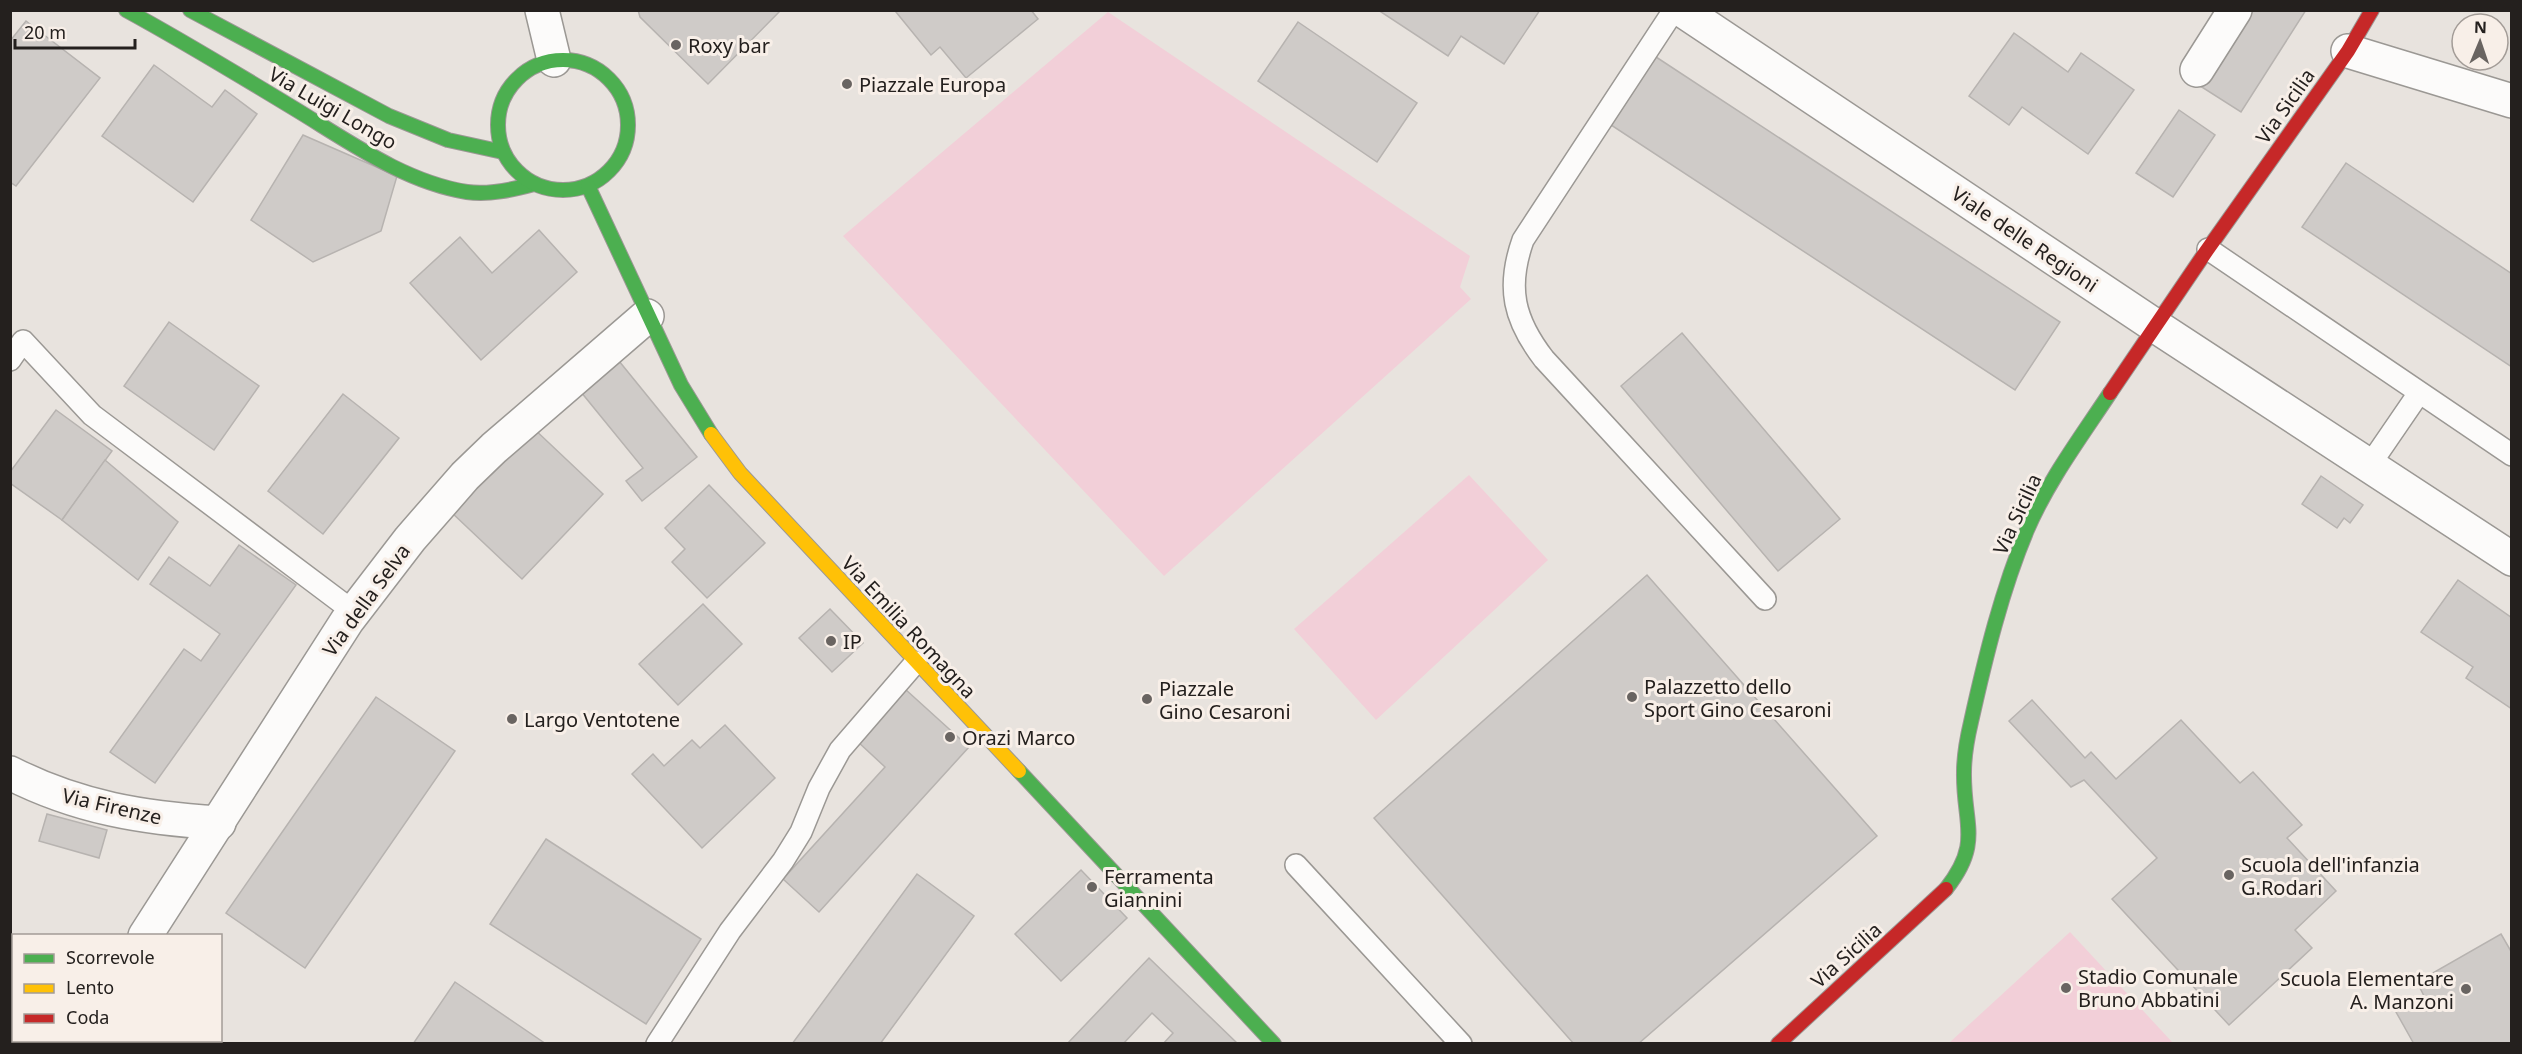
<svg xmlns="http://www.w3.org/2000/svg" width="2522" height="1054" viewBox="0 0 2522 1054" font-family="'Noto Sans',sans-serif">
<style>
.green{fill:#f2cfd8}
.building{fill:#cfcbc8;stroke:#b7b3b0;stroke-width:1.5}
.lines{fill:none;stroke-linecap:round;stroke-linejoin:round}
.lane-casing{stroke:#9b9894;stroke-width:24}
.street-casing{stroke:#9b9894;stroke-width:36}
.fast-casing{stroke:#9b9894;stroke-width:16}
.slow-casing{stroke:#9b9894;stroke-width:16}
.jam-casing{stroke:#9b9894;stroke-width:16}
.lane{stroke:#fcfbfa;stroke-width:21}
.street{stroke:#fcfbfa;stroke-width:33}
.fast{stroke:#4caf50;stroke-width:14}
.slow{stroke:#ffc107;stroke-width:14}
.jam{stroke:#c62828;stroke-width:14}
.poi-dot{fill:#696461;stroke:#f8efe8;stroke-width:2}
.labels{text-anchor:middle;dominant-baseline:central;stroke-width:6;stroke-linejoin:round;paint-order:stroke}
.poi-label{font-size:20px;fill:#24201e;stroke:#f8efe8;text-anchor:start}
.street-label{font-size:20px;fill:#24201e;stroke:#f8efe8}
</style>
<rect width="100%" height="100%" fill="#e8e3de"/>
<g class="green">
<path d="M 1108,12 L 1470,256 L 1460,287 L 1471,299 L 1164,576 L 843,236 Z"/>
<path d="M 1469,475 L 1548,560 L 1376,720 L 1294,629 Z"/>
<path d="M 2070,932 L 2173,1043 L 1949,1043 Z"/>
</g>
<g class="building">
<path d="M 638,10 L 781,10 L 708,84 L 640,17 Z"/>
<path d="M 898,10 L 1031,10 L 1038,19 L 966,78 L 940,47 L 931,55 L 896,12 Z"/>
<path d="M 1378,10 L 1540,10 L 1504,64 L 1461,36 L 1448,56 Z"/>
<path d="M 2244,10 L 2306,10 L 2241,112 L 2197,84 Z"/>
<path d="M 26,21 L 100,78 L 16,186 L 10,182 L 10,41 Z"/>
<path d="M 1298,22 L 1417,103 L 1377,162 L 1258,81 Z"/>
<path d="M 2014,33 L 2068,72 L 2081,53 L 2134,90 L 2088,154 L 2022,107 L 2009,125 L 1969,96 Z"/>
<path d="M 1653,55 L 2060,322 L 2015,390 L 1608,123 Z"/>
<path d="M 154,65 L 212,107 L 225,90 L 257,114 L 193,202 L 102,136 Z"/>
<path d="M 2179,110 L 2215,135 L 2173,197 L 2136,173 Z"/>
<path d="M 303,135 L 397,176 L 381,231 L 313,262 L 251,220 Z"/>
<path d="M 2346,163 L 2512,274 L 2512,367 L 2302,227 Z"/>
<path d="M 539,230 L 577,272 L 481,360 L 410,283 L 460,237 L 492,273 Z"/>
<path d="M 169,322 L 259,386 L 214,450 L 124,386 Z"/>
<path d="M 1682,333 L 1840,519 L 1778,571 L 1621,386 Z"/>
<path d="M 619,361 L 697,457 L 642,501 L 626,481 L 643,468 L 581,392 Z"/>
<path d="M 343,394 L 399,438 L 323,534 L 268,491 Z"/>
<path d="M 56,410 L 112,451 L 62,520 L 10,483 L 10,472 Z"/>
<path d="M 531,426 L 603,494 L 522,579 L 450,511 Z"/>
<path d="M 105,460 L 178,522 L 138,580 L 62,520 Z"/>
<path d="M 2321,476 L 2363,505 L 2350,523 L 2344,518 L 2337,528 L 2302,504 Z"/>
<path d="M 709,485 L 765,543 L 707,598 L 672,562 L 685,549 L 665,528 Z"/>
<path d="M 239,545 L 296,585 L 155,783 L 110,752 L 184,649 L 201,661 L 220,634 L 150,584 L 169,557 L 210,586 Z"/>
<path d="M 1647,575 L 1877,836 L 1638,1044 L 1574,1044 L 1374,818 Z"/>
<path d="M 2458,580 L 2512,618 L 2512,709 L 2466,678 L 2473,667 L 2421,632 Z"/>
<path d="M 703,604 L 742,644 L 678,705 L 639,664 Z"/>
<path d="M 830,609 L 863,643 L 832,672 L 799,638 Z"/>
<path d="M 905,689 L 969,747 L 819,912 L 783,879 L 885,767 L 857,741 Z"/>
<path d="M 376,697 L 455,751 L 305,968 L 226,913 Z"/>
<path d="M 2032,700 L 2085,758 L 2091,752 L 2116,779 L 2181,720 L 2240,783 L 2253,772 L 2302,825 L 2287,838 L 2336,891 L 2295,930 L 2312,948 L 2229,1025 L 2112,899 L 2157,858 L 2084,780 L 2071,787 L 2009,721 Z"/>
<path d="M 725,725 L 775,778 L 702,848 L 632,774 L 653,754 L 664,766 L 692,740 L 700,748 Z"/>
<path d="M 47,814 L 107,830 L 99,858 L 39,841 Z"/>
<path d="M 546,839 L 701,939 L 646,1024 L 490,924 Z"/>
<path d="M 1081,870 L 1127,918 L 1061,981 L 1015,934 Z"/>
<path d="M 917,874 L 974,916 L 880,1044 L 792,1044 Z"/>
<path d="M 2501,934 L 2512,953 L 2512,1044 L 2414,1044 L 2396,1012 L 2424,996 L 2417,982 Z"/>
<path d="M 1149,958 L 1238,1044 L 1163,1044 L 1173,1033 L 1152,1013 L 1123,1044 L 1067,1044 Z"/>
<path d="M 455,982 L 546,1044 L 413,1044 Z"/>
</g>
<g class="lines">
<defs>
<g id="lane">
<path d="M 1674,10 L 1523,240 C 1506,288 1514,320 1544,359 L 1765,599"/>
<path d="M 2208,249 L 2512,455"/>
<path d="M 10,360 L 23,341 L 92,415 L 354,612"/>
<path d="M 2369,466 L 2419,393"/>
<path d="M 1296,865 L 1461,1044"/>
<path d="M 657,1044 L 730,931 L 783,861 L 801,832 L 819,788 L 840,750 L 916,662"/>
</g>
<g id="street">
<path d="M 542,10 L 554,60"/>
<path d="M 1682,10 L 2154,325 L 2512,559"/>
<path d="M 2348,51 L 2512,101"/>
<path d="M 2197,70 L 2235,10"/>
<path d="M 10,773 C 79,808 143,818 219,823"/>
<path d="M 145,936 L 347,621 L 410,539 L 465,476 L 494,448 L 647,316"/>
<path d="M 76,1044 L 78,1040"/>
</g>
<g id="fast">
<path d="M 126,10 C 183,41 239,75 295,109 C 348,141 404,182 467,192 C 489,195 512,190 534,184"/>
<path d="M 190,10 L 389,116 L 448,140 L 503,152"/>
<circle cx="563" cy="125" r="65"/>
<path d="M 588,186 L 681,385 L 711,434"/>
<path d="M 1019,771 L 1274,1044"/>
<path d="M 1946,889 C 1983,842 1963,824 1964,772 C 1964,755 1967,739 1971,722 C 1985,659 2002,589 2027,530 C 2048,481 2081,437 2110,393"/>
</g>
<path id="slow" d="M 711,434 L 740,473 L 1019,771"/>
<g id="jam">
<path d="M 2110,393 L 2205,253 L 2348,51 L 2372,10"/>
<path d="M 1778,1044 L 1946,889"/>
</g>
</defs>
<use href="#lane" class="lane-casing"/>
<use href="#street" class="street-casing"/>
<use href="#fast" class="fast-casing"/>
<use href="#slow" class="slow-casing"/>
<use href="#jam" class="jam-casing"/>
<use href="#lane" class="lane"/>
<use href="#street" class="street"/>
<use href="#fast" class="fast"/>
<use href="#slow" class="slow"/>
<use href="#jam" class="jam"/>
</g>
<g class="poi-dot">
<circle cx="676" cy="45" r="6"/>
<circle cx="847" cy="84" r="6"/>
<circle cx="831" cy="641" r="6"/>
<circle cx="1632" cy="697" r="6"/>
<circle cx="1147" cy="699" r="6"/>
<circle cx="512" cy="719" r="6"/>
<circle cx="950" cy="737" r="6"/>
<circle cx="2229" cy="875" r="6"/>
<circle cx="1092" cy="887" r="6"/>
<circle cx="2066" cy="988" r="6"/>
<circle cx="2466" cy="989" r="6"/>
</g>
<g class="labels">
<g class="poi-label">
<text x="688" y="45">Roxy bar</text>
<text x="859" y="84">Piazzale Europa</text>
<text x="843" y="641">IP</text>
<text x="1644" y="686">Palazzetto dello<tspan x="1644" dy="23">Sport Gino Cesaroni</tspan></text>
<text x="1159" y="688">Piazzale<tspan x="1159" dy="23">Gino Cesaroni</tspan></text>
<text x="524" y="719">Largo Ventotene</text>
<text x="962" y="737">Orazi Marco</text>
<text x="2241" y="864">Scuola dell'infanzia<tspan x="2241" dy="23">G.Rodari</tspan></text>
<text x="1104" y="876">Ferramenta<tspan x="1104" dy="23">Giannini</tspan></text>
<text x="2078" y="976">Stadio Comunale<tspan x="2078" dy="23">Bruno Abbatini</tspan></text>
<text x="2454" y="978" text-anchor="end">Scuola Elementare<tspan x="2454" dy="23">A. Manzoni</tspan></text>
</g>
<g class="street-label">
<text transform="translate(2285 106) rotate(-55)">Via Sicilia</text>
<text transform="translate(333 108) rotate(30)">Via Luigi Longo</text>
<text transform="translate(2025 239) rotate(34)">Viale delle Regioni</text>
<text transform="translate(2017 514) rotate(-65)">Via Sicilia</text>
<text transform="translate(366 600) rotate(-54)">Via della Selva</text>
<text transform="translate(909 627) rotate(47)">Via Emilia Romagna</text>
<text transform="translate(112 806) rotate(13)">Via Firenze</text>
<text transform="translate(1846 955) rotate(-42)">Via Sicilia</text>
</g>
</g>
<rect width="2522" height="1054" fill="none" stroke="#24201e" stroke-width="24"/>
<rect x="12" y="934" width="210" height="108" fill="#f8efe8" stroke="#a39c97" stroke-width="1.5"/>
<rect x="24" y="954" width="30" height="9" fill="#4caf50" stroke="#a39c97" stroke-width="1.5"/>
<text x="66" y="964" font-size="18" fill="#24201e">Scorrevole</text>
<rect x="24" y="984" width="30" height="9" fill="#ffc107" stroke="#a39c97" stroke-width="1.5"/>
<text x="66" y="994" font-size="18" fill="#24201e">Lento</text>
<rect x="24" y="1014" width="30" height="9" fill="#c62828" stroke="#a39c97" stroke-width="1.5"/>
<text x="66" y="1024" font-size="18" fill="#24201e">Coda</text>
<g transform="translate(2480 42) rotate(2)"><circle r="28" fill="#f8efe8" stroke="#a39c97" stroke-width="1.5"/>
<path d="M0-4.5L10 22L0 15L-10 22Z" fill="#696461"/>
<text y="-9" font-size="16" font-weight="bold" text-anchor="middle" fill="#24201e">N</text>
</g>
<path d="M15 39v9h120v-9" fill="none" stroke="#24201e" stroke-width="3"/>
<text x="24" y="39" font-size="18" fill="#24201e" stroke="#f8efe8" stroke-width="4.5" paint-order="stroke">20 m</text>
</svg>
